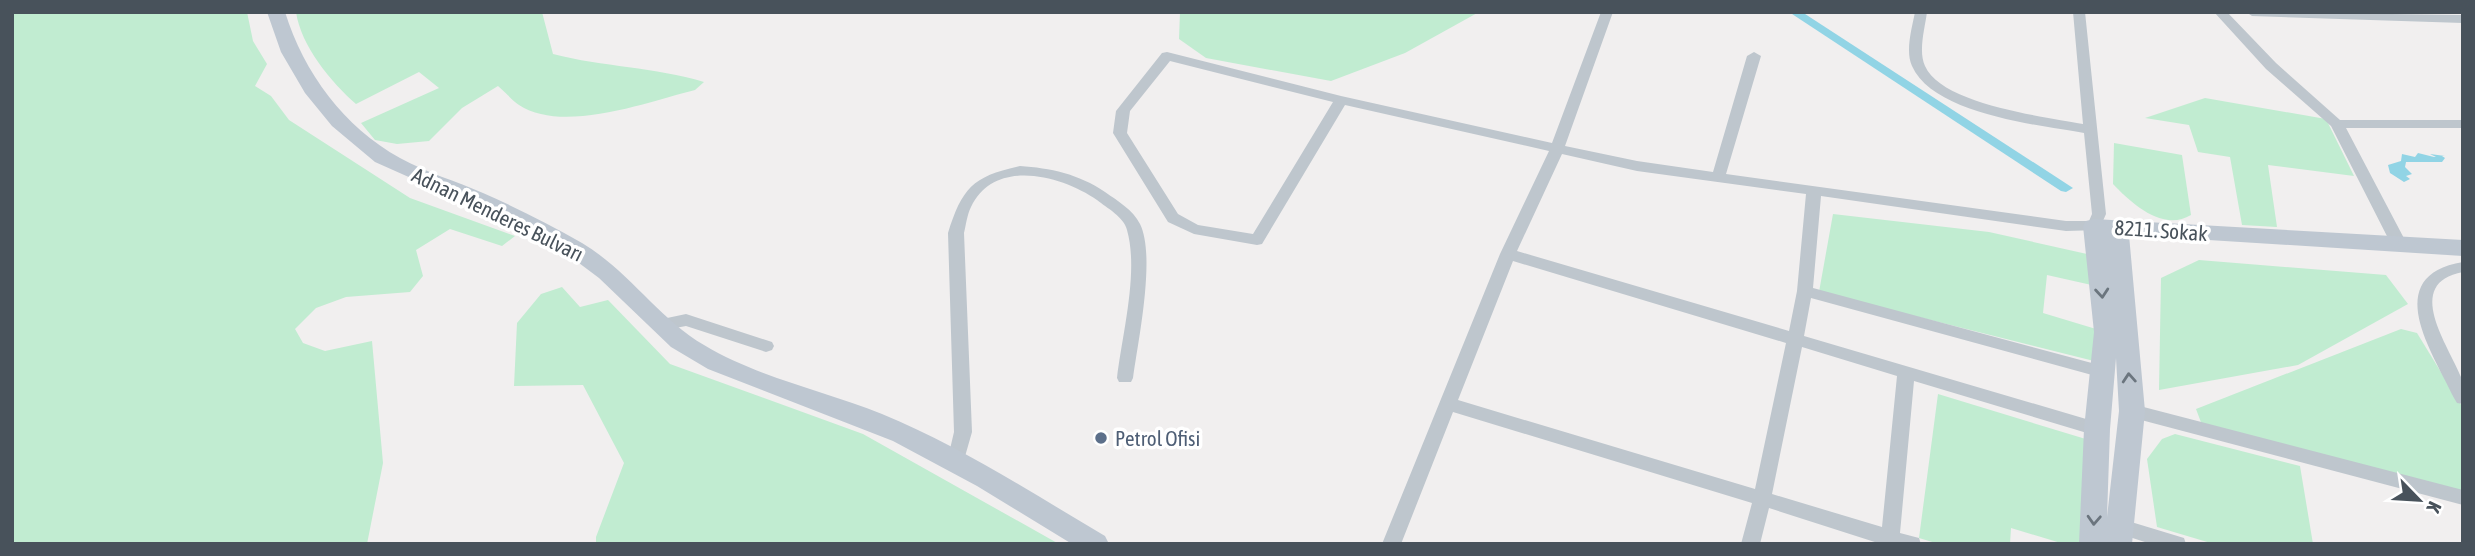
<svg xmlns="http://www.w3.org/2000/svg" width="2475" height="556" viewBox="0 0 2475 556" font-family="'Asap Condensed',sans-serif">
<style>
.green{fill:#c1ecd1}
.water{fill:#91d4e5}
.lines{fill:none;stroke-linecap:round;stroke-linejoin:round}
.canal{fill:#91d4e5;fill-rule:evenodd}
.street{fill:#bec6cd;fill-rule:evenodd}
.secondary{fill:#bec7d1;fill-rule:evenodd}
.oneway{stroke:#6b757e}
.service-dot{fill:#5c6f8a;stroke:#fff;stroke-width:2.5}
.labels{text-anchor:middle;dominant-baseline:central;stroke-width:7;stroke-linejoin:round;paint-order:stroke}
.street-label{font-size:21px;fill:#48525b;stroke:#fff}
.service-label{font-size:21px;fill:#4e5e75;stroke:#fff;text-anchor:start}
</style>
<rect width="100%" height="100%" fill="#f1efef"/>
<g class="green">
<path d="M 12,12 L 247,12 L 253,41 L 267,64 L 255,86 L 271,96 L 289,120 L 410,198 L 515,236 L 502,246 L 450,229 L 416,250 L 423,276 L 410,292 L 346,297 L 316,308 L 295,329 L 303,343 L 325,351 L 372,341 L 383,463 L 367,544 L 12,544 Z"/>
<path d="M 296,12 L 542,12 L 553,54 C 603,67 655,67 704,82 L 695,90 C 647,102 563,134 519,105 C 512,100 505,92 498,86 L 462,108 L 429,141 L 397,144 L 375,140 L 361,123 L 439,88 L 419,72 L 356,104 C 331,82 301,46 296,12 Z"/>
<path d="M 1180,12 L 1479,12 L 1405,53 L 1331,81 L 1206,58 L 1179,39 Z"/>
<path d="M 2205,98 L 2326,119 L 2354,176 L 2268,165 L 2277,227 L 2242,225 L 2230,157 L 2198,152 L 2189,125 L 2145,118 Z"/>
<path d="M 2114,143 L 2182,155 L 2191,215 C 2163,232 2132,204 2113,184 Z"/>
<path d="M 1833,214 L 1989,232 L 2087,254 L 2096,286 L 2047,275 L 2043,313 L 2096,329 L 2094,361 L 1819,292 Z"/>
<path d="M 2199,260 L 2386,275 L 2408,304 L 2298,365 L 2159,390 L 2161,278 Z"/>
<path d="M 562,287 L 580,307 L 608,300 L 670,364 L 863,434 L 1059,544 L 596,544 L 596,537 L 624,463 L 583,385 L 514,386 L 517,323 L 541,294 Z"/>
<path d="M 2401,329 L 2417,333 L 2463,408 L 2463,494 L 2202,425 L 2196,409 Z"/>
<path d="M 1938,394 L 2089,440 L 2083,544 L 2064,544 L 2011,528 L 2010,544 L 1939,544 L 1919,538 Z"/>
<path d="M 2175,434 L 2300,466 L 2313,544 L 2214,544 L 2157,527 L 2147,459 L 2162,439 Z"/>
</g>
<path class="water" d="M 2418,153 L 2434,157 L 2436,157 L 2430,154 L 2445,156 L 2442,156 L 2445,158 L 2442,162 L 2406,162 L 2405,167 L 2412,174 L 2406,176 L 2410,179 L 2404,182 L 2390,173 L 2388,165 L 2401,161 L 2402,154 L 2415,157 Z"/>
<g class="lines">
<path class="canal" d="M 1789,12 L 1802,12 L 2073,188 L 2066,192 L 2061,191 Z"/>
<g class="street">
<path d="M 1601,12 L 1613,12 L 1565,146 L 1637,161 L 1713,172 L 1747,56 L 1754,52 L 1761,56 L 1726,174 L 2066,221 L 2089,221 L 2092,214 L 2084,133 C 2038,125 1933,114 1912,66 C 1905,51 1912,28 1915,12 L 1927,12 C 1925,28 1918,51 1925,66 C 1941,104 2045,117 2083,124 L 2073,12 L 2085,12 L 2106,214 L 2099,230 L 2066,231 L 1821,196 L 1813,288 L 2103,366 L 2109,368 L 2111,372 L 2109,376 L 2103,378 L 1811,298 L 1804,336 L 2103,424 L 2106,429 L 2103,434 L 2097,436 L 1914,381 L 1900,533 L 1919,538 L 1921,544 L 1881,544 L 1769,508 L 1760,544 L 1741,544 L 1752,503 L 1453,412 L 1401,544 L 1382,544 L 1500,254 L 1549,151 L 1345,105 L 1262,244 L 1257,245 L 1194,234 L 1168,222 L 1113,133 L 1116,111 L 1162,53 L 1167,52 L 1341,96 L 1552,143 ZM 1170,61 L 1333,102 L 1253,234 L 1198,225 L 1178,214 L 1127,133 L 1130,111 ZM 1562,154 L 1637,171 L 1806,194 L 1797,291 L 1789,331 L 1517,251 ZM 1513,261 L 1786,343 L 1755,489 L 1458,400 ZM 1802,347 L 1897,376 L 1882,527 L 1772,494 Z"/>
<path d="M 2214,12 L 2227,12 L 2276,63 L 2340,120 L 2463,120 L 2463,128 L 2346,128 L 2407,244 L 2404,248 L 2394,248 L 2391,244 L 2331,126 L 2266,69 Z"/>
<path d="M 2246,12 L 2463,15 L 2463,23 L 2252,16 Z"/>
<path d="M 1020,166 C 1050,168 1079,174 1105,192 C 1118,201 1133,210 1140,224 C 1156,256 1138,341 1133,378 L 1131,382 L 1119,382 L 1117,378 C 1122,335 1139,272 1127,230 C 1124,217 1107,208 1097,200 C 1062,176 995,157 971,207 C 967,215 966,225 964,233 L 972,432 L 962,467 L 956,469 L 950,467 L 947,462 L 954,432 L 948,233 C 962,188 973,176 1020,166 Z"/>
<path d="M 2463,262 L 2463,272 C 2402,283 2449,346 2461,377 C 2464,385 2463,396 2463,404 L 2457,403 L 2454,398 C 2433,353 2379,276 2463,262 Z"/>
<path d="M 686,314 L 772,342 L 774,346 L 772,350 L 766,352 L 686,326 L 659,331 L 653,329 L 651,325 L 653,321 Z"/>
<path d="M 2132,404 L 2463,490 L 2463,505 L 2126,416 L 2123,411 L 2126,406 Z"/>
<path d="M 2118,518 L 2184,538 L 2186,544 L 2151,544 L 2111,531 L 2109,526 L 2111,521 Z"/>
</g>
<g class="secondary">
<path d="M 267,12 L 285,12 C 304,73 344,127 400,158 C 427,173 456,181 483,193 C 517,208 551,225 582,243 C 629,271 658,318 704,345 C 759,378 823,390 882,414 C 960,446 1032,493 1105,536 L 1109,544 L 1072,544 L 977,486 L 893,441 L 708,369 L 671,347 L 599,278 L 567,254 L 494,215 L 375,162 L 332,126 L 305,93 L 281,52 Z"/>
<path d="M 2094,219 L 2463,240 L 2463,256 L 2129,235 L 2145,411 L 2132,544 L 2079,544 L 2084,429 L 2094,332 L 2083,226 L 2086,221 ZM 2116,358 L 2119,411 L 2107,517 L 2110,429 Z"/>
</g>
</g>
<defs><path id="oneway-chevron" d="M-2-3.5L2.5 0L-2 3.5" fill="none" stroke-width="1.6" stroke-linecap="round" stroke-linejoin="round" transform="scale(1.75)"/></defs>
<g class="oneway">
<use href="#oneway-chevron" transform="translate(2102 293) rotate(85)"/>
<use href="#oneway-chevron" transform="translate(2129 378) rotate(-94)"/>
<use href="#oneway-chevron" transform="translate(2094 520) rotate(93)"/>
</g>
<circle class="service-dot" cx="1101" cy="438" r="7"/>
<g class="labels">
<g class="street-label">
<text transform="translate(498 214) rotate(26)">Adnan Menderes Bulvarı</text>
<text transform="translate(2161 230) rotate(4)">8211. Sokak</text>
</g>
<g class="service-label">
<text x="1115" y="438">Petrol Ofisi</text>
</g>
</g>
<rect width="2475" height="556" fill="none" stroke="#48525b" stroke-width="28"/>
<g transform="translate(2419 500) rotate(115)" stroke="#ffffff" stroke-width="5" paint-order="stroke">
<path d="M0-5L12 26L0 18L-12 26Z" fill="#48525b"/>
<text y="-10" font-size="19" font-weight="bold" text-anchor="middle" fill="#48525b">K</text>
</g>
</svg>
